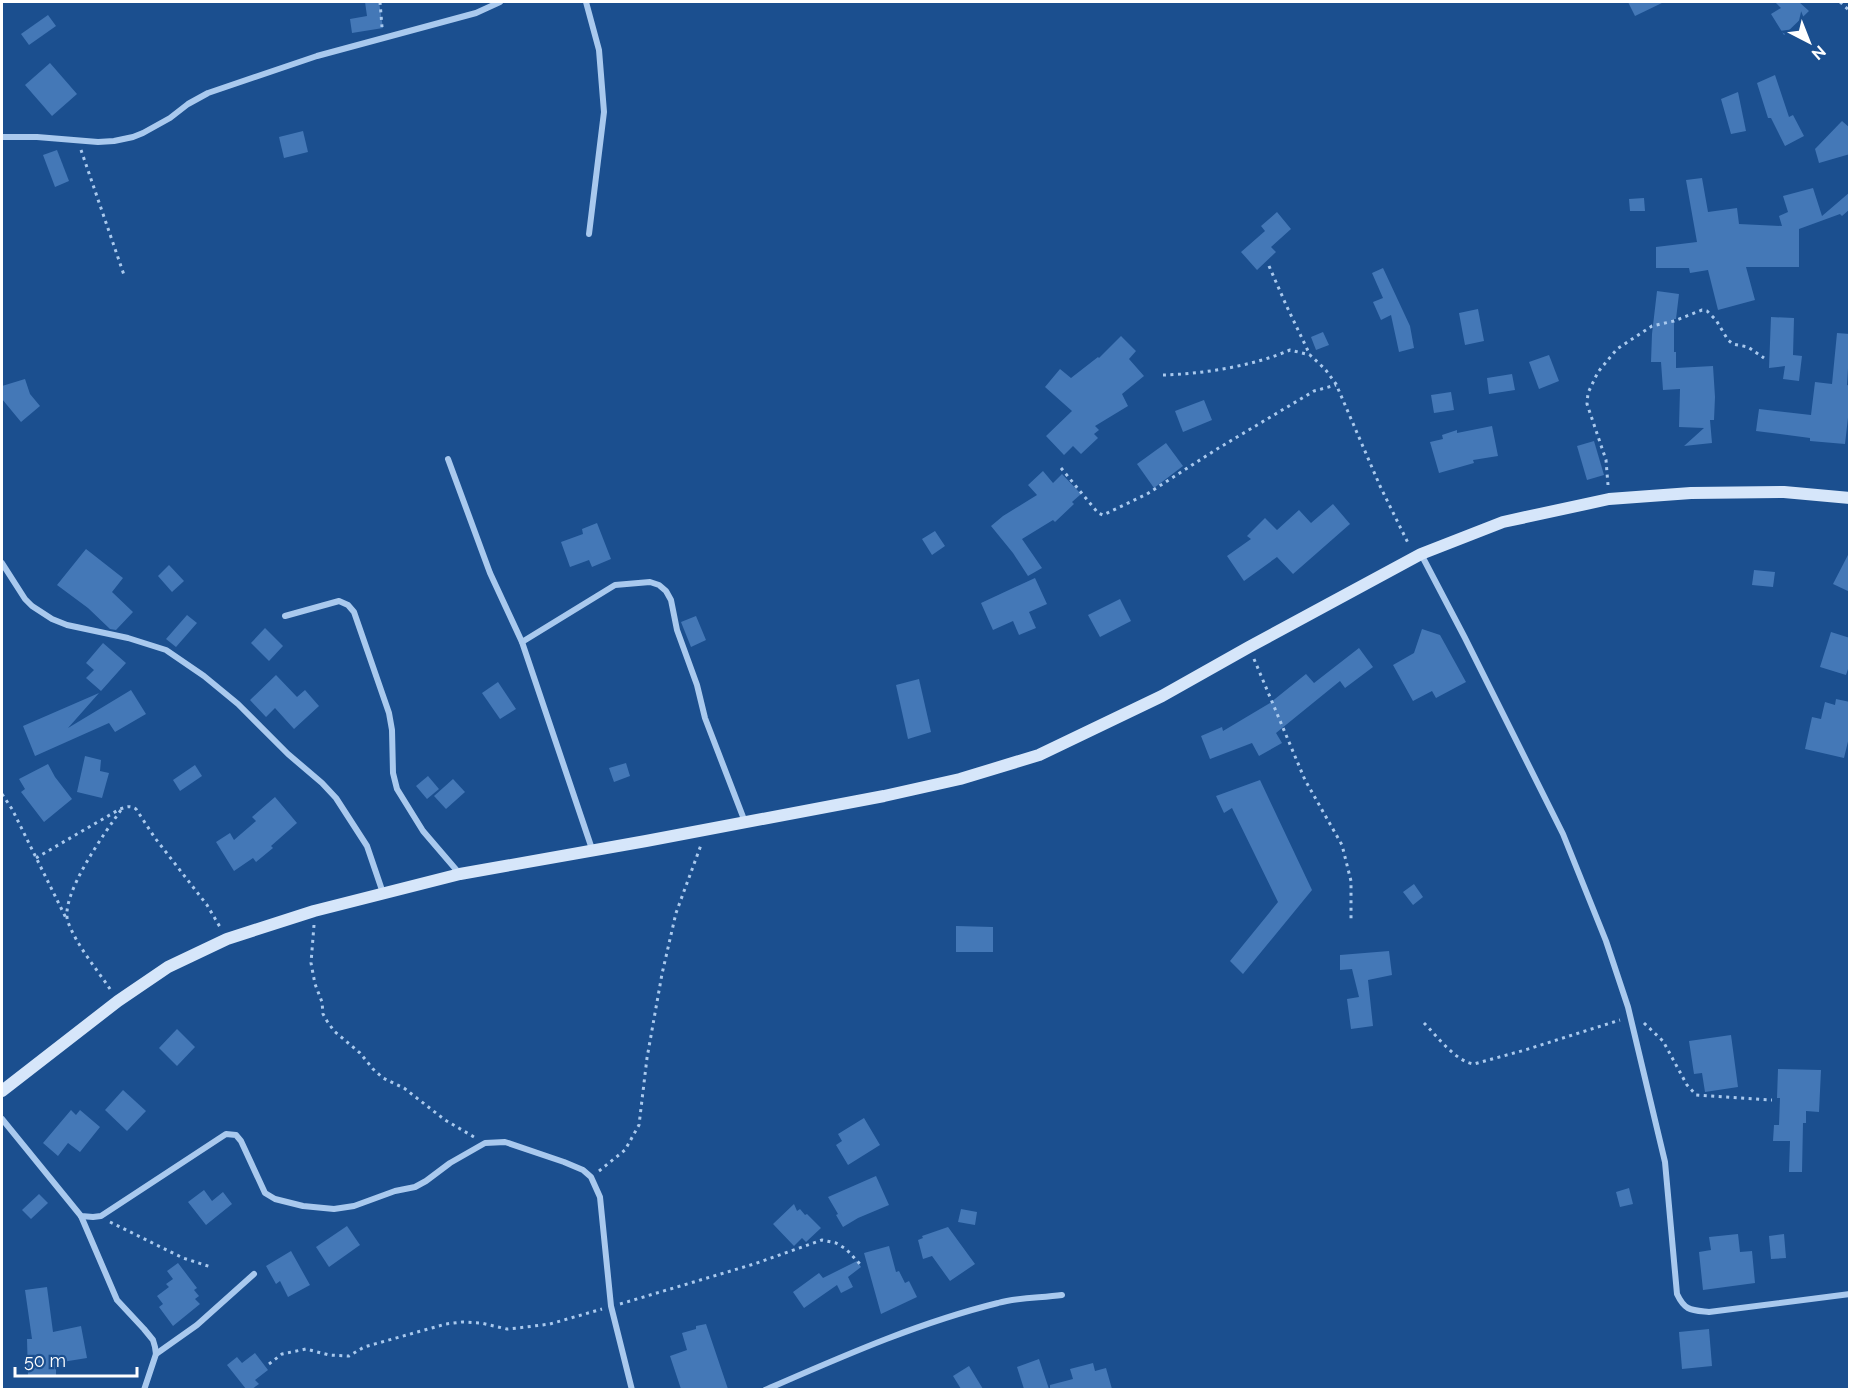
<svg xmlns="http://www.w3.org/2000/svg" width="1851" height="1391" viewBox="0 0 1851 1391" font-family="Raleway,sans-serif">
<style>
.building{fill:#4478b7}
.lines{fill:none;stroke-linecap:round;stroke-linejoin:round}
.path{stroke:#a9c9ee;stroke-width:3;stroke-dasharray:3 4.5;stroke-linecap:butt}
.street{stroke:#a9c9ee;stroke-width:6}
.secondary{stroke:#d6e6fa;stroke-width:12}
</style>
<rect width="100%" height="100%" fill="#1b4f8f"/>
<g class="building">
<path d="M 365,2 L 379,2 L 383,28 L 352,33 L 350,19 L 367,16 Z"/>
<path d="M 1628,2 L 1664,2 L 1635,16 Z"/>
<path d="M 1775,2 L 1799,2 L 1809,11 L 1784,35 L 1771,14 L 1781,8 Z"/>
<path d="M 48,15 L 56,26 L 29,45 L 21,34 Z"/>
<path d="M 50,63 L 77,94 L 52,116 L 25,85 Z"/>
<path d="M 1775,75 L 1789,117 L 1793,115 L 1804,136 L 1785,146 L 1771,118 L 1768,118 L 1757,83 Z"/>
<path d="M 1738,92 L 1746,131 L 1731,134 L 1721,99 Z"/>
<path d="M 1842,121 L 1850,128 L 1850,154 L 1819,163 L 1815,149 Z"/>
<path d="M 303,131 L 308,152 L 284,158 L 279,137 Z"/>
<path d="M 57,150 L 69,181 L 55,187 L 43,155 Z"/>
<path d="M 1702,178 L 1708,212 L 1737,208 L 1739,224 L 1782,226 L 1779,216 L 1788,212 L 1783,196 L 1813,188 L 1822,216 L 1850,192 L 1850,209 L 1842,216 L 1840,214 L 1799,229 L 1799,267 L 1746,267 L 1755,300 L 1718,310 L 1708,270 L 1690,273 L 1689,268 L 1656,268 L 1656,247 L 1697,242 L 1686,180 Z"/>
<path d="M 1644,198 L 1645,211 L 1630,211 L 1629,199 Z"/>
<path d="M 1277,212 L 1291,229 L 1271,247 L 1276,252 L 1257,270 L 1241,252 L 1265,231 L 1261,226 Z"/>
<path d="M 1383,268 L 1410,326 L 1414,348 L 1399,352 L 1391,315 L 1381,320 L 1373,302 L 1383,298 L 1372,273 Z"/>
<path d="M 1657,291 L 1679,294 L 1676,319 L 1674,319 L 1674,352 L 1676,352 L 1676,368 L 1713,366 L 1715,397 L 1714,420 L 1710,420 L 1712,443 L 1684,446 L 1704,428 L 1679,427 L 1680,389 L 1663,390 L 1661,362 L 1651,362 L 1652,334 Z"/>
<path d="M 1478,309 L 1484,341 L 1465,345 L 1459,313 Z"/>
<path d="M 1771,317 L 1794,318 L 1793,355 L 1802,356 L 1799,381 L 1783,379 L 1785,366 L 1769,368 Z"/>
<path d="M 1323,332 L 1329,345 L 1316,350 L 1311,337 Z"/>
<path d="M 1837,333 L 1850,334 L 1847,385 L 1850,386 L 1850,400 L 1845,444 L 1810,441 L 1810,438 L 1756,431 L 1759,409 L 1811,415 L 1815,382 L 1832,384 Z"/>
<path d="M 1121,336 L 1136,351 L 1129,359 L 1144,376 L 1122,394 L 1128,406 L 1095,426 L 1099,430 L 1094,434 L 1098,438 L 1081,454 L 1073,446 L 1064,455 L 1046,436 L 1072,411 L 1045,387 L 1060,369 L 1071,378 L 1098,357 L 1099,358 Z"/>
<path d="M 1549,355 L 1559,381 L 1539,389 L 1529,362 Z"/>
<path d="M 1512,374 L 1515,390 L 1489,394 L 1487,378 Z"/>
<path d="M 25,379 L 30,394 L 40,406 L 21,422 L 2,399 L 2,386 Z"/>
<path d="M 1451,392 L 1454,410 L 1434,413 L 1431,395 Z"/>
<path d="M 1204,400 L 1212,420 L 1183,432 L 1175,411 Z"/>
<path d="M 1492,426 L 1498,456 L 1473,460 L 1474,463 L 1439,473 L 1430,442 L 1443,439 L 1442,435 L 1457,430 L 1457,433 Z"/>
<path d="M 1594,441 L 1604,475 L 1587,480 L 1577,446 Z"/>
<path d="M 1166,443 L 1183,466 L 1154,488 L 1137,464 Z"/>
<path d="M 1043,471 L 1053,483 L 1062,474 L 1081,494 L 1072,502 L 1074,504 L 1055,522 L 1053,520 L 1022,539 L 1042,568 L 1028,576 L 1013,553 L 991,526 L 1003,516 L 1037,495 L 1028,485 Z"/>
<path d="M 1333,504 L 1350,524 L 1293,574 L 1277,557 L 1244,581 L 1227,556 L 1251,539 L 1247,536 L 1265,518 L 1277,530 L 1299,510 L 1311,523 Z"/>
<path d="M 597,523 L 611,559 L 592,567 L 589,560 L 570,567 L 561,542 L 583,534 L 582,529 Z"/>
<path d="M 935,531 L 945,546 L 932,555 L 922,539 Z"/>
<path d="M 86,549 L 123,578 L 112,592 L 133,612 L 116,630 L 110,629 L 88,608 L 57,585 Z"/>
<path d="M 1850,551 L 1850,592 L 1833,584 Z"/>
<path d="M 169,565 L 184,581 L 172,592 L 158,576 Z"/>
<path d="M 1754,570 L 1775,572 L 1773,587 L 1752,585 Z"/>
<path d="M 1035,578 L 1047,604 L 1029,612 L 1036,628 L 1019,635 L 1013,621 L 993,630 L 981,603 Z"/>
<path d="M 1120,599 L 1131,621 L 1100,637 L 1088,615 Z"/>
<path d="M 187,615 L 197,623 L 176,647 L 166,639 Z"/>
<path d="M 696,616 L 706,640 L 691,647 L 681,622 Z"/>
<path d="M 265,628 L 283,646 L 269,661 L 251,643 Z"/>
<path d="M 1422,629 L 1440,635 L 1466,682 L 1436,698 L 1432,691 L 1413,701 L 1393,665 L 1414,653 Z"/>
<path d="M 1831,632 L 1850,638 L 1850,663 L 1846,675 L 1820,667 Z"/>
<path d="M 103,643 L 126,663 L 101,691 L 86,678 L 94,670 L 86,663 Z"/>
<path d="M 1359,648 L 1373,667 L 1345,688 L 1340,681 L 1276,733 L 1282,743 L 1259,756 L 1252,743 L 1210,759 L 1201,736 L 1222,727 L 1223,731 L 1270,703 L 1306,674 L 1314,683 Z"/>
<path d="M 276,675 L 297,697 L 305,690 L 319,706 L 294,729 L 275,708 L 266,717 L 250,700 Z"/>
<path d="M 919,679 L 931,732 L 908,739 L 896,685 Z"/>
<path d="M 498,682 L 516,709 L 500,719 L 482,693 Z"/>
<path d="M 131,690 L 146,714 L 115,732 L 109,723 L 35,756 L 23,726 L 99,693 L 68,728 Z"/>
<path d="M 1836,699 L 1850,702 L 1850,733 L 1844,758 L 1805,749 L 1812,717 L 1821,719 L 1825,702 L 1835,705 Z"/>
<path d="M 85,756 L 101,760 L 100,771 L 109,773 L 102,798 L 77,792 Z"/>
<path d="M 626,763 L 630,776 L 614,782 L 609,768 Z"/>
<path d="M 48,764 L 55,777 L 72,799 L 44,822 L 21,792 L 25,789 L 19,779 Z"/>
<path d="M 195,765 L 202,776 L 180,791 L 173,780 Z"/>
<path d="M 428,776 L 439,789 L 427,799 L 416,786 Z"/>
<path d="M 453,779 L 465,792 L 446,809 L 434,796 Z"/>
<path d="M 1260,780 L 1312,890 L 1243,974 L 1230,961 L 1278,902 L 1232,808 L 1224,813 L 1216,796 Z"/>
<path d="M 275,797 L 297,823 L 271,846 L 273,848 L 256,862 L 253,858 L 234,871 L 216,842 L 230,833 L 234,840 L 256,821 L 252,817 Z"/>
<path d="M 1414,884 L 1423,897 L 1413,905 L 1403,892 Z"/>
<path d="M 956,926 L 993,927 L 993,952 L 956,952 Z"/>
<path d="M 1389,951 L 1392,975 L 1368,980 L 1373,1026 L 1351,1029 L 1347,999 L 1359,997 L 1352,969 L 1340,970 L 1340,955 Z"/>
<path d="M 177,1029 L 195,1047 L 177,1066 L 159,1048 Z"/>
<path d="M 1731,1035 L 1738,1087 L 1705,1092 L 1702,1073 L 1694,1074 L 1689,1041 Z"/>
<path d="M 1778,1069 L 1821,1070 L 1819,1112 L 1806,1111 L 1806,1123 L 1803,1123 L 1802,1172 L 1789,1172 L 1790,1141 L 1773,1141 L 1774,1125 L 1779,1125 L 1780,1098 L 1777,1098 Z"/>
<path d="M 123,1090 L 146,1111 L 127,1131 L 105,1110 Z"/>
<path d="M 71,1110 L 76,1115 L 80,1110 L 100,1127 L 80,1152 L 68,1143 L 58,1156 L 43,1143 Z"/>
<path d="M 864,1118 L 880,1145 L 848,1165 L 836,1145 L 842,1141 L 838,1134 Z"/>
<path d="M 876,1176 L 889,1205 L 858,1218 L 843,1227 L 836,1215 L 838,1214 L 828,1197 Z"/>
<path d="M 1629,1188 L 1633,1204 L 1620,1207 L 1616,1192 Z"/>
<path d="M 204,1190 L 212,1201 L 223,1192 L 232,1204 L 206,1225 L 188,1202 Z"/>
<path d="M 39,1194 L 48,1203 L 31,1219 L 22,1210 Z"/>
<path d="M 794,1204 L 797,1211 L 800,1209 L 805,1215 L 807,1214 L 821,1228 L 806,1242 L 802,1238 L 794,1246 L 773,1224 Z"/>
<path d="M 961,1209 L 977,1212 L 975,1225 L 958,1222 Z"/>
<path d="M 347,1226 L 360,1245 L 329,1267 L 316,1247 Z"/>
<path d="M 948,1227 L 975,1264 L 950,1281 L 932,1256 L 923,1259 L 918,1240 L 923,1238 L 922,1236 Z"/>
<path d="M 1738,1234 L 1740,1252 L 1752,1251 L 1755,1283 L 1703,1290 L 1699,1252 L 1711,1250 L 1709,1237 Z"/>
<path d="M 1784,1234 L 1786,1258 L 1771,1259 L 1769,1236 Z"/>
<path d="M 889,1246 L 896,1272 L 899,1271 L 905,1283 L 909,1281 L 917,1297 L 881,1314 L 864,1253 Z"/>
<path d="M 291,1251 L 310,1285 L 288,1297 L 280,1281 L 276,1284 L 266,1266 Z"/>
<path d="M 857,1261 L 861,1267 L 848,1277 L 853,1287 L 841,1293 L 837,1285 L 804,1308 L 793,1292 L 819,1273 L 823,1278 Z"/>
<path d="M 178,1263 L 197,1288 L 194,1290 L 199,1296 L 195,1299 L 200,1304 L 173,1326 L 159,1307 L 163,1304 L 157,1296 L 169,1287 L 166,1284 L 173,1279 L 167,1271 Z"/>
<path d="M 47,1287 L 53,1332 L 81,1326 L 87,1358 L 56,1363 L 56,1376 L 28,1376 L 27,1339 L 32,1339 L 25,1290 Z"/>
<path d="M 706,1324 L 728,1389 L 681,1389 L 670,1356 L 687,1350 L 682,1333 L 696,1329 L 696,1326 Z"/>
<path d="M 1709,1329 L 1712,1366 L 1682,1369 L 1679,1332 Z"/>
<path d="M 255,1353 L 268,1370 L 255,1380 L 259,1384 L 252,1389 L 246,1389 L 227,1365 L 237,1357 L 242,1363 Z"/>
<path d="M 1039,1359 L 1049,1389 L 1024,1389 L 1017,1367 Z"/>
<path d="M 1093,1363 L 1095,1371 L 1106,1368 L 1112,1389 L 1050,1389 L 1050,1385 L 1073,1379 L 1070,1369 Z"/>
<path d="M 969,1366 L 983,1389 L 961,1389 L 953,1376 Z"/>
</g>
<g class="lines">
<g class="path">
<path d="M 380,2 L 382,27"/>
<path d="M 1840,2 L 1850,11"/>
<path d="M 81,150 L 124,275"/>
<path d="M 1269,266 L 1287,307 L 1310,355"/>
<path d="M 1163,375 C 1203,374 1253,366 1290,350 L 1310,355 L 1325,369 L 1336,384 L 1380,486 L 1409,545"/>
<path d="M 1061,468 L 1098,513 L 1103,515 L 1147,494 L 1217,449 L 1314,391 L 1336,385"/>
<path d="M 1608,485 L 1606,460 L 1587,404 L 1588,393 L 1598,372 L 1617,349 L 1652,326 L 1674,321 L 1702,310 L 1707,311 L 1716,320 L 1728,340 L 1733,344 L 1748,347 L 1764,358"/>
<path d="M 1254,659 L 1305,780 L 1342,845 L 1351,881 L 1351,921"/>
<path d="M 2,794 L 12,809 L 66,918"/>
<path d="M 36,858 L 120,809 C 127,807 129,805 136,809 L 155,838 L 207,905 L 220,927"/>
<path d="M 314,925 L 311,963 L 315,984 L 322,1002 L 323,1014 L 327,1021 L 334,1031 L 360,1053 L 373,1069 L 383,1078 L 404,1088 L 445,1120 L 474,1137"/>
<path d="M 110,989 C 96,968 77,946 68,922 C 59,896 106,831 121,810"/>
<path d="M 1424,1023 C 1437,1036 1456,1062 1474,1064 L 1525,1050 L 1620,1020"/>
<path d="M 1644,1023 L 1663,1041 L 1687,1085 L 1696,1095 L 1772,1100"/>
<path d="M 599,1171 L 625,1150 L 639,1125 L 647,1058 L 662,974 L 676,913 L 701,845"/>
<path d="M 110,1222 L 183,1258 L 211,1267"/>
<path d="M 620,1304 L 754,1264 L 822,1240 L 836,1243 L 846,1249 L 860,1264"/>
<path d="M 269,1364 L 282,1354 L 306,1349 L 329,1355 L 349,1356 L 364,1347 L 446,1324 L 462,1322 L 481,1323 L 507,1329 L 518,1328 L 550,1324 L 602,1309"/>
</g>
<g class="street">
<path d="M 586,2 L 599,50 L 604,112 L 589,234"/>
<path d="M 2,137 L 37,137 L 98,142 L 114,141 L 133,137 L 143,133 L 170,118 L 188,104 L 208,93 L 317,56 L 476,13 L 500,2"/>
<path d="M 448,459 L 490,573 L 522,642 L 592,849"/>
<path d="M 1421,554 L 1465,638 L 1563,834 L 1606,941 L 1628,1007 L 1665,1162 L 1677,1294 C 1685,1311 1691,1310 1709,1312 L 1850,1294"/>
<path d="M 2,563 L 25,599 L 32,606 L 52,619 L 67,625 L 128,638 L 166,650 L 204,676 L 238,704 L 288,754 L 322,783 L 336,798 L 367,846 L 383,893"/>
<path d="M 285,616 L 339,601 L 348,605 L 354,612 L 389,713 L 392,730 L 393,773 L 397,789 L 423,831 L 459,873"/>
<path d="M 522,642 L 615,585 L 650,582 L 659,585 L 666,591 L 671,600 L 677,630 L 697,685 L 705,718 L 745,822"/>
<path d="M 2,1119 L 81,1216 L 93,1217 L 101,1216 L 226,1134 L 236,1135 L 241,1141 L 265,1193 L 275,1199 L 303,1206 L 334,1209 L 354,1206 L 395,1191 L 415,1187 L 426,1181 L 450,1163 L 485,1143 L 505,1142 L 564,1162 L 583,1170 L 591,1177 L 600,1197 L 611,1306 L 632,1390"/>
<path d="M 81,1216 L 117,1300 L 144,1329 L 153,1340 L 155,1347 L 156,1354 L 144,1390"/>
<path d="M 156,1354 L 197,1325 L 254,1274"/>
<path d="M 765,1390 C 841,1357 917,1323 998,1303 C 1018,1297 1041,1298 1062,1295"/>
</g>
<path class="secondary" d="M 2,1091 L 118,1001 L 168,967 L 227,939 L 314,911 L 460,874 L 646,841 L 884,796 L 960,779 L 1039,755 L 1162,696 L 1249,647 L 1421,554 L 1503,522 L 1609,499 L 1691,493 L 1784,492 L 1850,498"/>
</g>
<rect width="1851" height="1391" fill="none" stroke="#ffffff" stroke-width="6"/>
<g transform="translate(1809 42) rotate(138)" stroke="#1b4f8f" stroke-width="4.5" paint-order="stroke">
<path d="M0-4.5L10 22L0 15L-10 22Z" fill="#ffffff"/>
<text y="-9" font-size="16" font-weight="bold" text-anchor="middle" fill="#ffffff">N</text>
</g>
<path d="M15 1367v9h122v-9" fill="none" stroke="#ffffff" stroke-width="3"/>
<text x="24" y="1367" font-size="18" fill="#ffffff" stroke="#1b4f8f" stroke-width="4.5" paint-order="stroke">50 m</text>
</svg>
